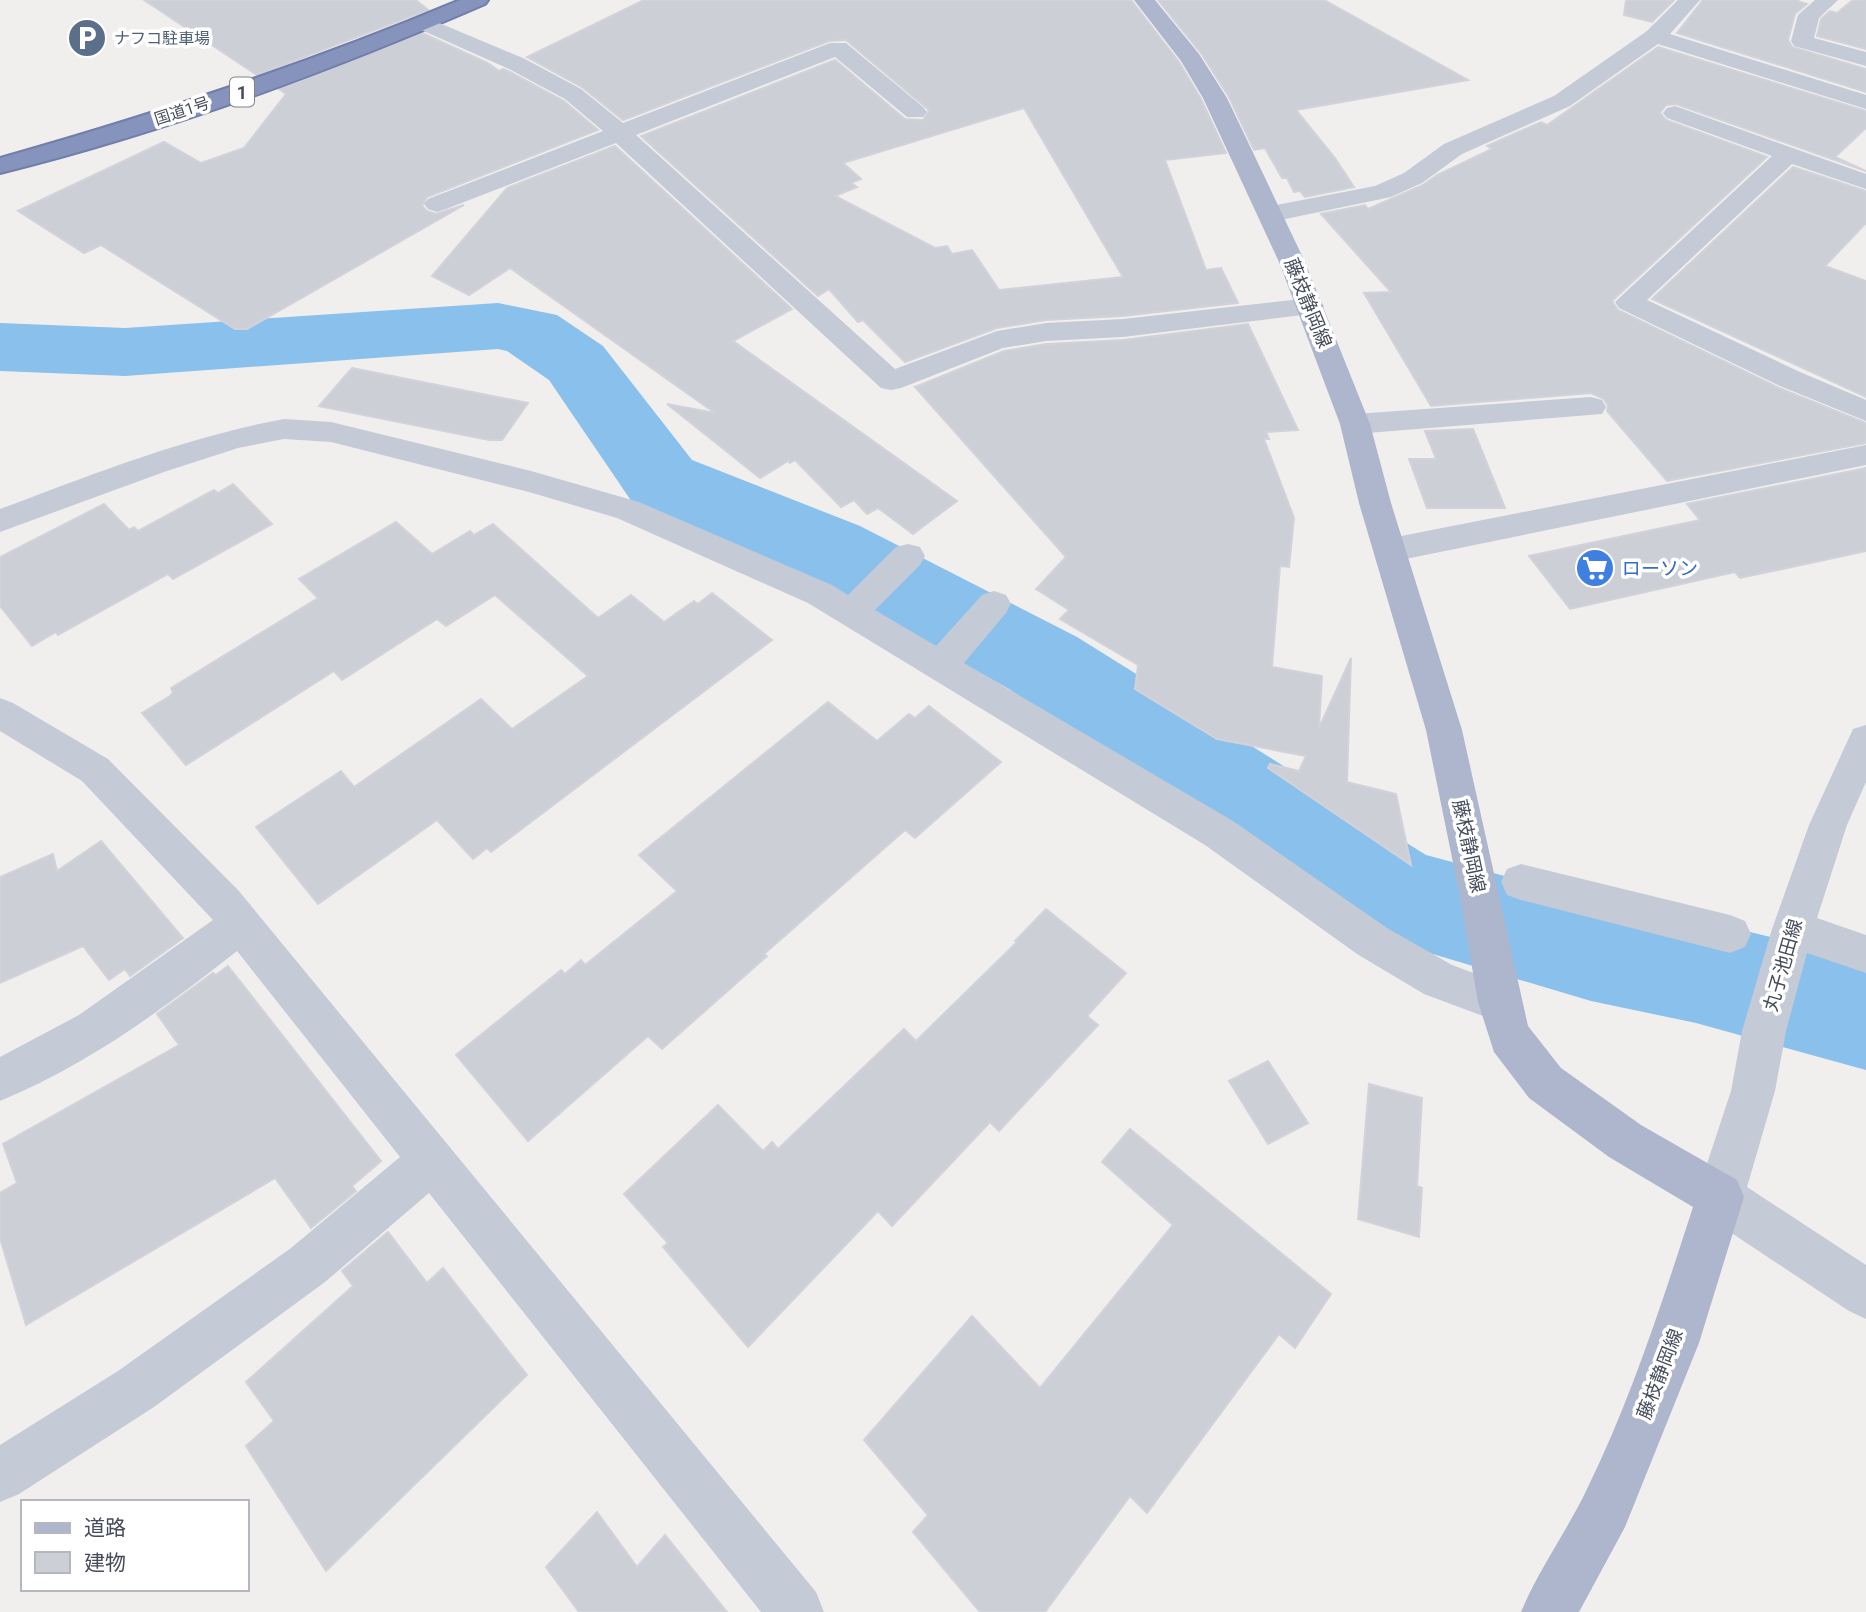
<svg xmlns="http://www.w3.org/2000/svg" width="1866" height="1612" viewBox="0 0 1866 1612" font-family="Roboto,'Noto Sans JP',sans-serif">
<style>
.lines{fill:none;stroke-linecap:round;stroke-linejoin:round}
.river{fill:#89c0ec;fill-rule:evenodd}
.building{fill:#cdcfd6;stroke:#d2d2da;stroke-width:2;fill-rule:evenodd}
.highway-casing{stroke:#717ea9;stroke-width:4}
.minor{fill:#c4cad6;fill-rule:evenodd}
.major{fill:#aeb6cd;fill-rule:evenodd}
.highway{fill:#8593bd;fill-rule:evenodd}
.labels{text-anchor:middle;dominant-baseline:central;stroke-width:7;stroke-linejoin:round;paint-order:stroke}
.far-service-label{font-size:16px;fill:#4e5e75;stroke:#fff;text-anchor:start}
.far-street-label{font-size:16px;fill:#464c5c;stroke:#fff}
.shield{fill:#fff;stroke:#7e828d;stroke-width:2}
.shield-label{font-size:18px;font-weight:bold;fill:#464c5c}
.street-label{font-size:19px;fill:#464c5c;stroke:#fff}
.shop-label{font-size:19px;fill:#366cbe;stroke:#fff;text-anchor:start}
</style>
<rect width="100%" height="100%" fill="#f1efee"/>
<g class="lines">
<path class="river" d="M 498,303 L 557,315 L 603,346 L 692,460 L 860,526 L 1077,637 L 1426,855 L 1591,899 L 1696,919 L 1866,960 L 1866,1070 L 1696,1023 L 1591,1001 L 1399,944 L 1361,930 L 1009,689 L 798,572 L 632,502 L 549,380 L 507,351 L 498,349 L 125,376 L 0,371 L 0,323 L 125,328 Z"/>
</g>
<g class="building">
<path d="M 144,0 L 416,0 L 428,10 L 257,75 Z"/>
<path d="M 644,0 L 1131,0 L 1179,62 L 1201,99 L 1226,153 L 1165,160 L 1206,270 L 1221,268 L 1238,303 L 1123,316 L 1046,320 L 997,328 L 905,362 L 863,320 L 858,322 L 829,289 L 818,296 L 641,136 L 835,60 L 905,119 L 923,120 L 929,110 L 846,40 L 829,41 L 623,120 L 582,87 L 527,57 ZM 1024,108 L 1123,277 L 999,290 L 972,250 L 952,254 L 947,246 L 935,248 L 835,196 L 857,187 L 851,183 L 861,179 L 843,163 Z"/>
<path d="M 1158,0 L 1324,0 L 1468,80 L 1296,110 L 1335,158 L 1354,187 L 1305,197 L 1300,191 L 1294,192 L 1287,178 L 1282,178 L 1265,148 L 1254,150 L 1229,97 L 1201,53 Z"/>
<path d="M 1626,0 L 1674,0 L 1652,22 L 1624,15 Z"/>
<path d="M 1703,0 L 1795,0 L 1807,4 L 1795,14 L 1788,40 L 1792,47 L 1866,69 L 1866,92 L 1677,33 Z"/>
<path d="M 1853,0 L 1866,0 L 1866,49 L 1817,36 L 1821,19 L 1830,11 L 1837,13 Z"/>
<path d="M 422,33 L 488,63 L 499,71 L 503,69 L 508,71 L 564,101 L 598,130 L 427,197 L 422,206 L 427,211 L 436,214 L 464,205 L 247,329 L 235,329 L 101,245 L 84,253 L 18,211 L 164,142 L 201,163 L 244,148 L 286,94 L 279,89 Z"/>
<path d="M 1658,47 L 1866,111 L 1866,128 L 1835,157 L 1866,171 L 1676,104 L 1666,105 L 1660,113 L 1666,120 L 1767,157 L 1613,300 L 1613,303 L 1618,310 L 1779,388 L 1866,423 L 1866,443 L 1667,481 L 1607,411 L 1608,406 L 1604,399 L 1591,393 L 1431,406 L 1364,293 L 1391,292 L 1321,214 L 1365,205 L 1368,209 L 1423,185 L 1437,175 L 1492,149 L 1487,146 L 1541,122 L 1547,125 Z"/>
<path d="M 615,146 L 792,309 L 733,341 L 957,501 L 913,534 L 878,508 L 867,514 L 854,500 L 841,507 L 795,460 L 790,463 L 788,461 L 760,478 L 667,404 L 715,413 L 510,268 L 469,295 L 432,276 L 507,188 Z"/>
<path d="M 1793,167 L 1866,191 L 1866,223 L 1825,266 L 1866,281 L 1866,397 L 1652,299 Z"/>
<path d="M 1248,324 L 1298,430 L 1266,432 L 1269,439 L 1264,439 L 1294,518 L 1289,567 L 1280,566 L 1272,667 L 1322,676 L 1319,728 L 1351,658 L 1347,782 L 1396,794 L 1411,865 L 1268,768 L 1270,764 L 1299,771 L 1306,756 L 1217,739 L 1135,689 L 1138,665 L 1060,619 L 1069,610 L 1036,589 L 1066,557 L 915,387 L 1004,351 L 1046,344 L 1123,340 Z"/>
<path d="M 352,368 L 528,403 L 502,440 L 489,440 L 319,406 Z"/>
<path d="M 1473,429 L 1505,508 L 1427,508 L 1409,459 L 1436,459 L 1425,431 Z"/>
<path d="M 1866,468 L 1866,551 L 1740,578 L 1735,572 L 1570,609 L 1529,556 L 1700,520 L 1687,504 Z"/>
<path d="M 233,484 L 272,524 L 173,579 L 168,574 L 58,635 L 56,632 L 32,646 L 0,606 L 0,557 L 104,504 L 129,530 L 134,527 L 138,531 L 214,490 L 218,493 Z"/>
<path d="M 396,522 L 432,554 L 470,531 L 474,535 L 493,524 L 598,618 L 631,595 L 664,622 L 694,601 L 698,604 L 712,593 L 772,640 L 491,852 L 487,848 L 473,859 L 437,820 L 318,904 L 256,827 L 341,771 L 354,787 L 481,699 L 512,729 L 588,676 L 495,595 L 446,626 L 437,619 L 342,680 L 334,671 L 186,765 L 142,713 L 170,696 L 173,692 L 171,688 L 318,598 L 299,579 Z"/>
<path d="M 828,702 L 877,741 L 909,714 L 915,718 L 929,706 L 1001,762 L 915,838 L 905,830 L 764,954 L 767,956 L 662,1049 L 648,1036 L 528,1141 L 456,1055 L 561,970 L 565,974 L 581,960 L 585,965 L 677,891 L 639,855 Z"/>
<path d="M 101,841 L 183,938 L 130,976 L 125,969 L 109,980 L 83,946 L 0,983 L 0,877 L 53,854 L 57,871 Z"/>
<path d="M 1046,909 L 1126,973 L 1087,1016 L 1098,1025 L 999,1131 L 990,1122 L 892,1226 L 878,1211 L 748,1347 L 663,1247 L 668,1243 L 624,1194 L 718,1105 L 763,1151 L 772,1142 L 778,1149 L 904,1029 L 916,1041 L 1017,942 L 1015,941 Z"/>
<path d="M 228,966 L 381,1161 L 352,1186 L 356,1191 L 311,1228 L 275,1178 L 26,1325 L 0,1238 L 0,1193 L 17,1183 L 3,1144 L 179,1045 L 157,1014 L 213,973 L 216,975 Z"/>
<path d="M 1268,1061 L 1308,1123 L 1268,1144 L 1229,1081 Z"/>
<path d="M 1369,1084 L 1422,1098 L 1417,1186 L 1422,1188 L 1419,1237 L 1358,1219 Z"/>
<path d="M 1130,1129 L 1331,1294 L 1295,1348 L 1279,1334 L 1147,1513 L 1130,1496 L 1045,1612 L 980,1612 L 913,1532 L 928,1515 L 864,1440 L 972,1316 L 1040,1388 L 1173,1225 L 1102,1162 Z"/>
<path d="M 388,1232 L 427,1283 L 443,1268 L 527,1375 L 326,1571 L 246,1446 L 274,1421 L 246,1382 L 353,1286 L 342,1271 Z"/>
<path d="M 597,1512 L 637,1567 L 665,1535 L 727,1612 L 579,1612 L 546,1567 Z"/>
</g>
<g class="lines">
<defs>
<path id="highway" d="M 460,0 L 488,0 L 485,4 C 328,72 166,132 0,173 L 0,158 C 156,114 310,63 460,0 Z"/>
</defs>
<use href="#highway" class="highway-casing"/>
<g class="minor">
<path d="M 1678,0 L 1700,0 L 1670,34 L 1866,95 L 1866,109 L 1658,44 L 1570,106 L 1462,154 L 1422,183 L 1391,197 L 1271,222 L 1262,219 L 1258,214 L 1262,209 L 1271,206 L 1375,186 L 1404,173 L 1444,144 L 1554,96 L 1647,31 Z"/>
<path d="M 1815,0 L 1838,0 L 1819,18 L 1814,38 L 1866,52 L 1866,66 L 1794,46 L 1791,41 L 1798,15 Z"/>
<path d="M 425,17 L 525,59 L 581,89 L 623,123 L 830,43 L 846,43 L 923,107 L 927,112 L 923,117 L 907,117 L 835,57 L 636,135 L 895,369 L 997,331 L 1046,323 L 1123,319 L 1310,298 L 1320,300 L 1324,306 L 1320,312 L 1310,314 L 1123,337 L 1046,341 L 1003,348 L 901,388 L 891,390 L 881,388 L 616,143 L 446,209 L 437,212 L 428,209 L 424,204 L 428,199 L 603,131 L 565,99 L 509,69 L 417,28 L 414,23 L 417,18 Z"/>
<path d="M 1675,106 L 1866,174 L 1866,189 L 1792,164 L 1647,300 L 1800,372 L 1866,400 L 1866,421 L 1780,386 L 1619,308 L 1615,302 L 1772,156 L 1667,118 L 1663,113 L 1667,108 Z"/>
<path d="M 1591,397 L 1602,400 L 1606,407 L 1602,414 L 1355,434 L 1344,431 L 1340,424 L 1344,417 L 1355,414 Z"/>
<path d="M 284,419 L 331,422 L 531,471 L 639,502 L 832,585 L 848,595 L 896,547 L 908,544 L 920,547 L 925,556 L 920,565 L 875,610 L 936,646 L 982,595 L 994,591 L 1006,595 L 1011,604 L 1006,613 L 964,663 L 1233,821 L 1387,928 L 1452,965 L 1514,988 L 1520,1002 L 1514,1016 L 1499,1022 L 1424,994 L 1357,954 L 1205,845 L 808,603 L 617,518 L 529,492 L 331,442 L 284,439 L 238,448 L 164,472 L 0,532 L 0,509 C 93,474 186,437 284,419 Z"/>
<path d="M 1866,445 L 1866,465 L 1391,562 L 1379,558 L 1375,550 L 1379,542 L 1391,538 Z"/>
<path d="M 0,698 L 13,703 L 108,759 L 238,890 L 816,1592 L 824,1612 L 761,1612 L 429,1193 L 325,1282 L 154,1407 L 19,1494 L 0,1502 L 0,1445 L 118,1371 L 291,1248 L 400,1157 L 237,951 C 163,1009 88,1065 0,1101 L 0,1057 L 79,1015 L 213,920 L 82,781 L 0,731 Z"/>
<path d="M 1866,725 L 1866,782 L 1847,825 L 1817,918 L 1866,935 L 1866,973 L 1807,953 L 1786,1031 L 1775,1091 L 1747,1187 L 1866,1265 L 1866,1319 L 1849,1311 L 1703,1214 L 1696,1197 L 1731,1091 L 1742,1031 L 1772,929 L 1809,825 L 1853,729 Z"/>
<path d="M 1521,864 L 1730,915 L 1745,921 L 1751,934 L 1745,947 L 1730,953 L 1521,900 L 1507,895 L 1501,882 L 1507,869 Z"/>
</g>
<path class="major" d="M 1134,0 L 1155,0 L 1199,54 L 1227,98 L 1305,262 L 1370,424 L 1391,503 L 1462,730 L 1528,1026 L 1561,1068 L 1641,1125 L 1737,1180 L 1744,1197 L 1699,1343 L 1625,1527 L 1579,1612 L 1521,1612 C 1539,1569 1567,1531 1587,1489 C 1631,1399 1662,1303 1693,1207 L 1609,1157 L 1529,1098 L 1494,1052 L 1478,1002 L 1460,897 L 1426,730 L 1359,503 L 1340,424 L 1279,262 L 1203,98 L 1181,61 Z"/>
<use href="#highway" class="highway"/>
</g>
<defs>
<symbol id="parking-disc" viewBox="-11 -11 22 22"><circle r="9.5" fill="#5c6f8a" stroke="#fff"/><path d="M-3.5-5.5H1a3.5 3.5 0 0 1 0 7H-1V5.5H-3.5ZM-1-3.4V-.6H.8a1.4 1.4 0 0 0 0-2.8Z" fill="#fff"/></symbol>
<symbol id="supermarket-disc" viewBox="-11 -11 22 22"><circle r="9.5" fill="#3f7fe0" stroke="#fff"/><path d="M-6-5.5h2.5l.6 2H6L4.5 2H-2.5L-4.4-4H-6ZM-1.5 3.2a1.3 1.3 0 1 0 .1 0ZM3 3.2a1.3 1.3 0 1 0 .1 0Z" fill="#fff"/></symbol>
</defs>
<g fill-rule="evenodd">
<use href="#parking-disc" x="65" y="16" width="44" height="44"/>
<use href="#supermarket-disc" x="1573" y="546" width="44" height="44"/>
</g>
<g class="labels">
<g class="far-service-label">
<text x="114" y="38">ナフコ駐車場</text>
</g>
<g class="far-street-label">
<text transform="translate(182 111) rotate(-18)">国道1号</text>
</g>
<rect class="shield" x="230" y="77.5" width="24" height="29" rx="5"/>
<g class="shield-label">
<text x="242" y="92">1</text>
</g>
<g class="street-label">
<text transform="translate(1308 303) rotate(68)">藤枝静岡線</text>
<text transform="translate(1469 846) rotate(78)">藤枝静岡線</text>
<text transform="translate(1783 965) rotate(-74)">丸子池田線</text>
<text transform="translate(1660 1374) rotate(-69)">藤枝静岡線</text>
</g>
<g class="shop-label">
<text x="1622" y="568">ローソン</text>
</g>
</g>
<rect x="21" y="1500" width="228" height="91" fill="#ffffff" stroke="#b5b7be" stroke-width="2"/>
<rect x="35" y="1523" width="35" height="10" fill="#aeb6cd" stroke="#b5b7be" stroke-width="2"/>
<text x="84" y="1535" font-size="21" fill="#464c5c">道路</text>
<rect x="35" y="1552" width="35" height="21" fill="#cdcfd6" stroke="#b5b7be" stroke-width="2"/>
<text x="84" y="1570" font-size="21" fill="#464c5c">建物</text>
</svg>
